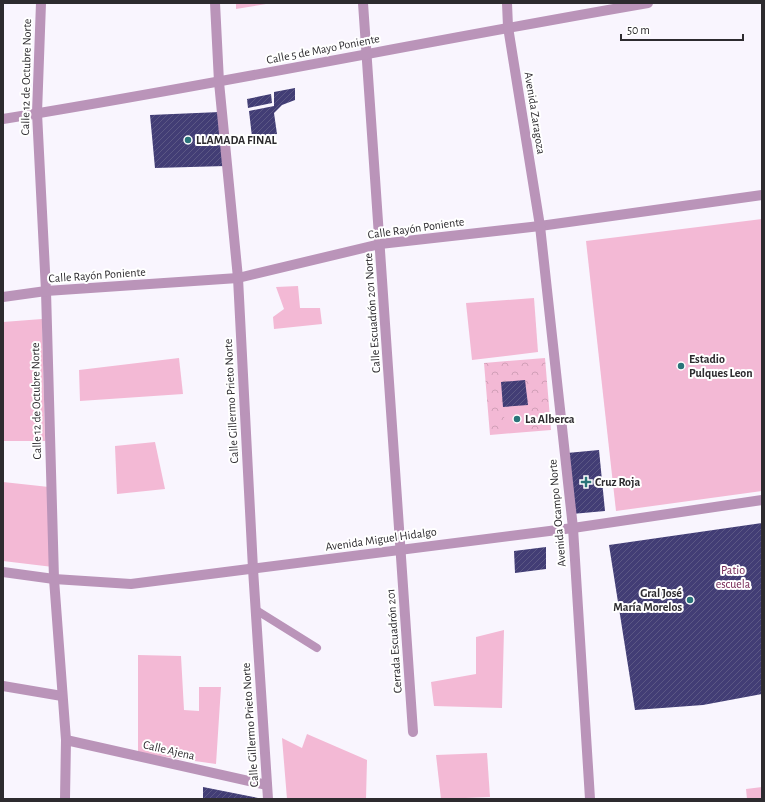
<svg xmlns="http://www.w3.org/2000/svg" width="765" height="802" viewBox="0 0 765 802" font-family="'Alegreya Sans',sans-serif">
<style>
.park{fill:url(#park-crowns)}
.garden{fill:#f3b9d5}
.building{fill:url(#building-hatch)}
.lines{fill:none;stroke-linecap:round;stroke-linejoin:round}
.service{stroke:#ba94b9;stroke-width:8}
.minor{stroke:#ba94b9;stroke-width:10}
.tertiary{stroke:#ba94b9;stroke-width:10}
.poi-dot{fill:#2a7479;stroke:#fff;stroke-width:1.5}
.labels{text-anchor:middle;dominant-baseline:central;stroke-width:4;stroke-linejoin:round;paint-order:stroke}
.street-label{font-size:12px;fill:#2d2b2f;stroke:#fff}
.poi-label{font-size:12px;font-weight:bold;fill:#2d2b2f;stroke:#fff;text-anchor:start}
.park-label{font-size:12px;fill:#742553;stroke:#fff}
</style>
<defs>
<pattern id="park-crowns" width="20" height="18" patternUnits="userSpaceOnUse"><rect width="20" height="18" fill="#f3b9d5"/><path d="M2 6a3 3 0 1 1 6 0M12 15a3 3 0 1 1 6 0" fill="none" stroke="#d19fb7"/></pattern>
<pattern id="building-hatch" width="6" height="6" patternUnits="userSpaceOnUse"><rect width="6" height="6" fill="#423d75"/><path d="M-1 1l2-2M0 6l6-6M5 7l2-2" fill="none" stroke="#5b5784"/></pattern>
</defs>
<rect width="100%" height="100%" fill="#f9f5fe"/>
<path class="park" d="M 545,358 L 551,430 L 490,435 L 484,363 Z"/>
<g class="garden">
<path d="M 236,3 L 272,3 L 236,9 Z"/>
<path d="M 762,219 L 762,491 L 616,511 L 586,241 Z"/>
<path d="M 298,286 L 300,308 L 320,308 L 322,324 L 274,329 L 273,317 L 284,309 L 276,287 Z"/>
<path d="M 534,298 L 538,352 L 472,360 L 466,303 Z"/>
<path d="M 42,319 L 45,441 L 3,441 L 3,322 Z"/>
<path d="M 179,358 L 183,394 L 80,401 L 79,370 Z"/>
<path d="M 528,405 L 530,430 L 506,433 L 503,407 Z"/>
<path d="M 155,442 L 165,489 L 117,494 L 115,446 Z"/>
<path d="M 3,482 L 49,487 L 53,567 L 3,561 Z"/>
<path d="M 504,630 L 502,708 L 434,706 L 431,682 L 476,674 L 476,637 Z"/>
<path d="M 138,655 L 181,656 L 184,710 L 199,711 L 199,687 L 221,687 L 216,764 L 138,753 Z"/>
<path d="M 307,734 L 367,760 L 366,799 L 287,799 L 282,738 L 302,748 Z"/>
<path d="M 487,753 L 490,797 L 441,799 L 436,755 Z"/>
<path d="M 762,787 L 762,799 L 747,799 L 746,789 Z"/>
</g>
<g class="building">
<path d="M 295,88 L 295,100 L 282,105 L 274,113 L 277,134 L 252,137 L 249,111 L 274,106 L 274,92 Z"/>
<path d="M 271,94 L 272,103 L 248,108 L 247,99 Z"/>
<path d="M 220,112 L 226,166 L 155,168 L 150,115 Z"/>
<path d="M 525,380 L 528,405 L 503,407 L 501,382 Z"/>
<path d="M 599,450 L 605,511 L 572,514 L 567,453 Z"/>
<path d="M 762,523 L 762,694 L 703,705 L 635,710 L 609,545 Z"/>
<path d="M 546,547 L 546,569 L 515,573 L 514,551 Z"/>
<path d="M 203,787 L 258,798 L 258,799 L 203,799 Z"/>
</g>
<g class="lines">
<path class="service" d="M 256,610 L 317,648"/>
<g class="minor">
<path d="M 41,3 L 37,113 L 46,291 L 54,579 L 66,740 L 65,799"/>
<path d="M 215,3 L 219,82 L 238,278 L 253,569 L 268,799"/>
<path d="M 363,3 L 413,732"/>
<path d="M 3,119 C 219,84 433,40 648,3"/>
<path d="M 3,297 L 46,291 L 238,278 L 380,244 L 540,226 L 762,195"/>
<path d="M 3,572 L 54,579 L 131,584 L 573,528 L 762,500"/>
<path d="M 3,686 L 62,696"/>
<path d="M 66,740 L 267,785"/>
</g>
<path class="tertiary" d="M 507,3 L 508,27 L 540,226 L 573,528 L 590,799"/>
</g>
<g class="poi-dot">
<circle cx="188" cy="140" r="4"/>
<circle cx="681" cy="366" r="4"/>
<circle cx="517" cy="419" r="4"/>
<path d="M584 476h4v4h4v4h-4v4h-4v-4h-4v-4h4z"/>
<circle cx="690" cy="600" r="4"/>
</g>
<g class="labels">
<g class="street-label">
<text transform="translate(323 49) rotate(-11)">Calle 5 de Mayo Poniente</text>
<text transform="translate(26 77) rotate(-89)">Calle 12 de Octubre Norte</text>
<text transform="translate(535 113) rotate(81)">Avenida Zaragoza</text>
<text transform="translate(416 228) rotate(-8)">Calle Rayón Poniente</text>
<text transform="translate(97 275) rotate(-4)">Calle Rayón Poniente</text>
<text transform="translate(372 313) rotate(-94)">Calle Escuadrón 201 Norte</text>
<text transform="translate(36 401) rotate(-91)">Calle 12 de Octubre Norte</text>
<text transform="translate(231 401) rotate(-93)">Calle Gillermo Prieto Norte</text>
<text transform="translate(557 513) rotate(-95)">Avenida Ocampo Norte</text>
<text transform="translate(381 539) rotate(-8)">Avenida Miguel Hidalgo</text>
<text transform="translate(394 641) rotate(-94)">Cerrada Escuadrón 201</text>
<text transform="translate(250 725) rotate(-94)">Calle Gillermo Prieto Norte</text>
<text transform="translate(169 750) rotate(13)">Calle Ajena</text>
</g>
<g class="poi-label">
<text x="196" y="140">LLAMADA FINAL</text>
<text x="689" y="359">Estadio<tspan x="689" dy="14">Pulques Leon</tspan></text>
<text x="525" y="419">La Alberca</text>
<text x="595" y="482">Cruz Roja</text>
<text x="682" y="593" text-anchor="end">Gral José<tspan x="682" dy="14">María Morelos</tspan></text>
</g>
<g class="park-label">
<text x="733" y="570">Patio<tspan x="733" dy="14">escuela</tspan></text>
</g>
</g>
<rect width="765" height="802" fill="none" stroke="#2d2b2f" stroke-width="8"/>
<path d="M621 34v6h122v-6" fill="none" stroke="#2d2b2f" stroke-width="2"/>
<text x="627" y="34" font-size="12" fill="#2d2b2f" stroke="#ffffff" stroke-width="3" paint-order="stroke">50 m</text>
</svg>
